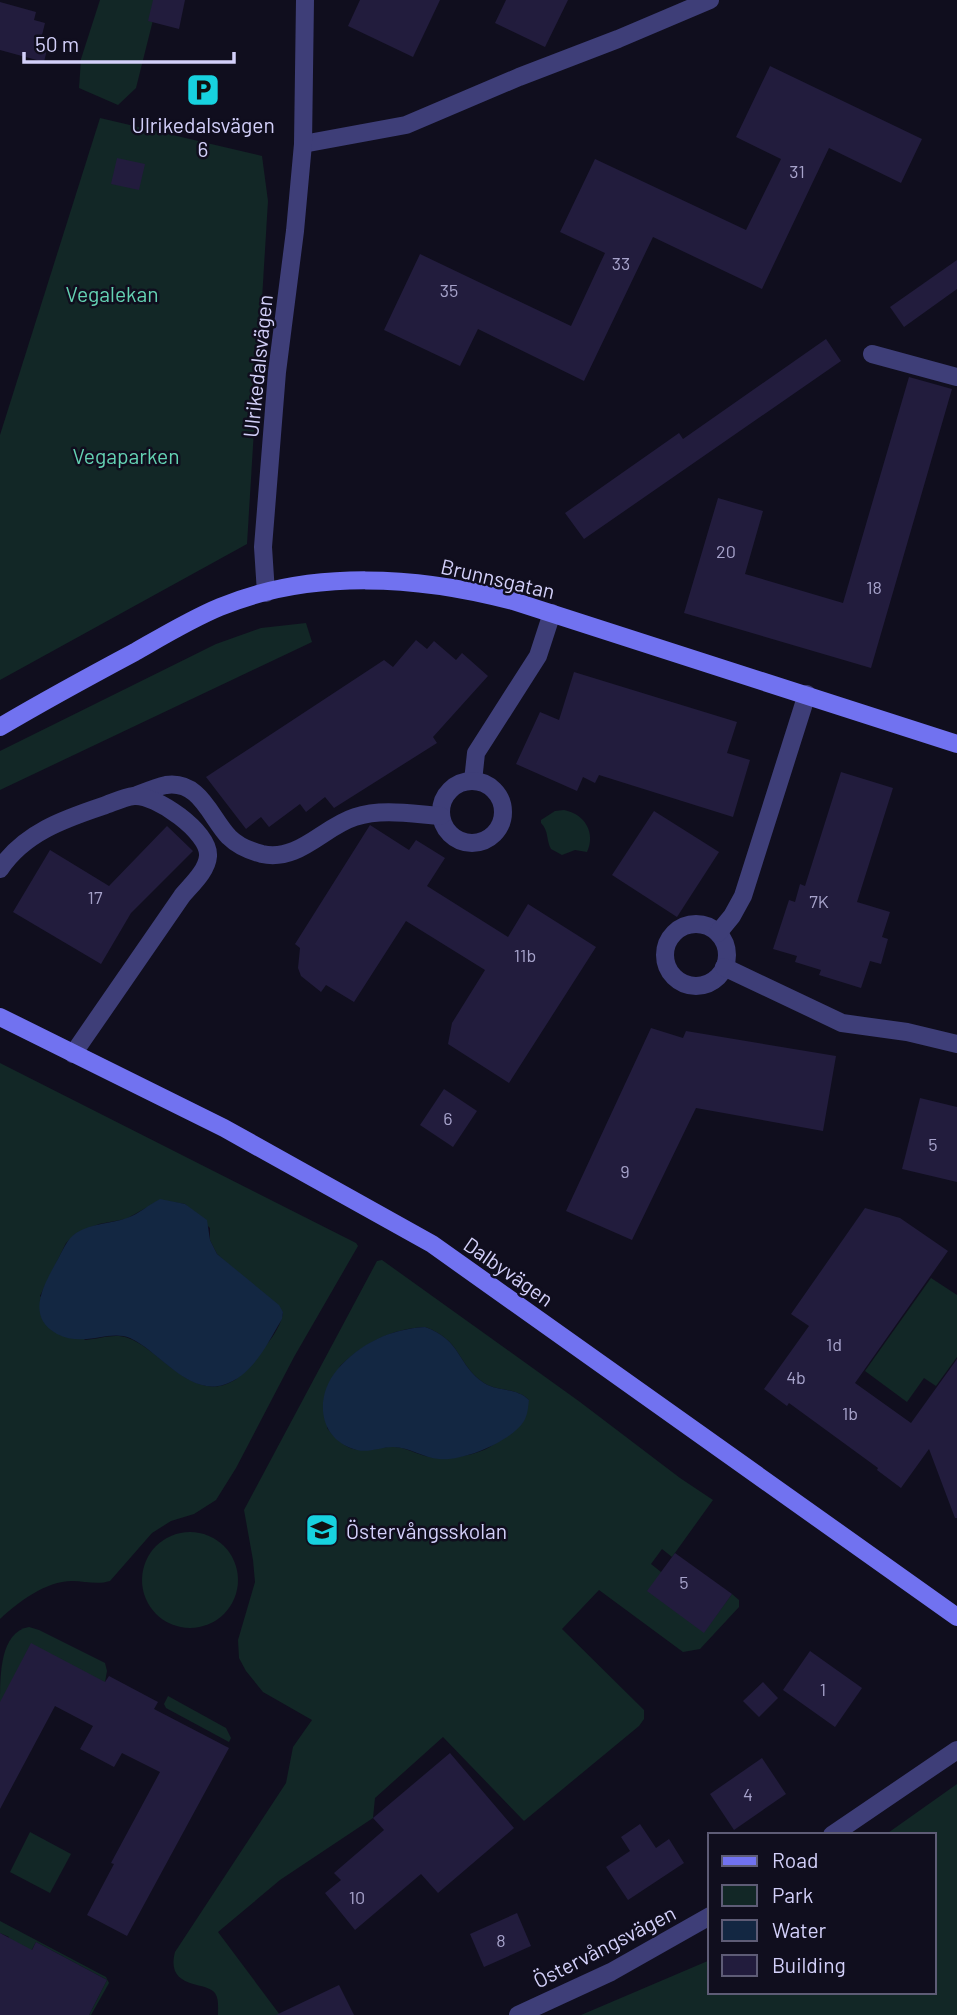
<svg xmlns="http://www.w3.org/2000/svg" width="957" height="2015" viewBox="0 0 957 2015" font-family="Barlow,sans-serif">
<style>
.green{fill:#122726;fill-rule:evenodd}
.water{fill:#132742}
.building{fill:#221c3d}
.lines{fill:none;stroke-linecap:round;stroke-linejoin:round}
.street{stroke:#3e3e78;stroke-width:18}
.secondary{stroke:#7172f0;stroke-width:18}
.labels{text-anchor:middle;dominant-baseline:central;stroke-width:5;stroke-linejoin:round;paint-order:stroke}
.number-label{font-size:18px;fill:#a7a3cb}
.poi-label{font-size:21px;fill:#d3d0fa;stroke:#100e1e}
.park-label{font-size:21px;fill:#64d2b3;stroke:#100e1e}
.street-label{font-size:21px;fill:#d3d0fa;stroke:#100e1e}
</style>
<rect width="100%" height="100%" fill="#100e1e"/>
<g class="green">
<path d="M 100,0 L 158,0 L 136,88 L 118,105 L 79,88 L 81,59 Z"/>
<path d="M 100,118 L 262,156 L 268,201 L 247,544 L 0,680 L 0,435 Z"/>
<path d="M 306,623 L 312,642 L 0,790 L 0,751 L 216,644 L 261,628 Z"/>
<path d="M 564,810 C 585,814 596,833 587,852 L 575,850 L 562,855 L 551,849 C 546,840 549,831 541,823 L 541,820 L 555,811 Z"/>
<path d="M 0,1063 L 356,1243 L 358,1246 L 294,1357 L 236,1468 L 216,1500 L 194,1514 L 171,1521 L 152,1533 L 110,1581 C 97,1585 85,1581 72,1581 C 46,1581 18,1602 0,1619 ZM 160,1200 L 185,1204 L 210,1228 L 210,1240 L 217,1254 L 283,1312 C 281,1329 266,1346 255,1358 C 248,1365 241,1377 233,1381 C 193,1404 160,1349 128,1338 C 114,1333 100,1339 85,1340 L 40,1296 L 66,1243 L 75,1234 L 99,1224 L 126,1219 Z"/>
<path d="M 382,1260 L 580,1402 L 680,1478 L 713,1500 L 672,1557 L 662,1549 L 651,1564 L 661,1572 L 704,1632 L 732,1594 L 739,1600 L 739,1607 L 700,1649 L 683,1652 L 599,1590 L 562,1629 L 644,1710 L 644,1719 L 639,1726 L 524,1821 L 443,1737 L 375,1798 L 373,1818 L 280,1880 L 218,1932 L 280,2015 L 218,2015 C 218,2008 219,1999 215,1993 C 207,1981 165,1990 175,1952 L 286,1783 L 293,1747 L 312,1720 L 263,1692 L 246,1671 L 239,1658 L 238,1640 L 255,1582 L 253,1560 L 244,1510 L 377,1261 ZM 425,1327 C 462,1340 457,1365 484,1383 C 498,1392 516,1387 529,1400 C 519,1413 511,1428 500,1439 C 486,1455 450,1460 430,1457 C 417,1455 406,1447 394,1447 C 359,1447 354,1460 327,1428 L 340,1366 C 365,1343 390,1329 425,1327 Z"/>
<path d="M 931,1278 L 957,1295 L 957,1357 L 936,1386 L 924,1378 L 907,1402 L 865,1371 Z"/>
<circle cx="190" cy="1580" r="48"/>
<path d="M 29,1627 L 39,1630 L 105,1663 L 107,1671 L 105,1682 L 0,1702 C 0,1675 0,1632 29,1627 Z"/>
<path d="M 168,1696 L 226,1728 L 231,1738 L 229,1742 L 166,1708 L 164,1704 Z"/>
<path d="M 957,1784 L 957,2015 L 581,2015 L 710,1960 L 710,1992 L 934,1992 L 934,1835 L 885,1835 Z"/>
<path d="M 30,1832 L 71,1854 L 50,1893 L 10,1872 Z"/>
<path d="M 0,1921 L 106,1977 L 109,1983 L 91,2015 L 89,2015 L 107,1980 L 36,1942 L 29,1955 L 6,1943 L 9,1937 L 0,1933 Z"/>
</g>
<g class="water">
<path d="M 160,1199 L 185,1204 L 207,1220 L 210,1240 L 217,1254 L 279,1305 L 283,1312 L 282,1319 C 267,1344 253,1376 223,1385 C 187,1395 159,1351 130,1338 C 108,1329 84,1348 57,1334 C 24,1316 45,1283 58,1259 C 63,1250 67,1239 76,1233 C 92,1223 110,1224 127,1218 C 139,1214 148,1205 160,1199 Z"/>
<path d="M 425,1327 C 462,1340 457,1365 484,1383 C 498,1392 516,1387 529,1400 C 528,1407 528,1414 524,1421 C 512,1441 462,1462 439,1459 C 424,1458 409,1447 393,1447 C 381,1447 369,1453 357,1450 C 318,1440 314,1397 337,1370 C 360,1343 391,1329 425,1327 Z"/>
</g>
<g class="building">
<path d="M 153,0 L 185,0 L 179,29 L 148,21 Z"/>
<path d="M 360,0 L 440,0 L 413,57 L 348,26 Z"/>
<path d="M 506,0 L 568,0 L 545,47 L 495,23 Z"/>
<path d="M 0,2 L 36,12 L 34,20 L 45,23 L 42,35 L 50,37 L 44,62 L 0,50 Z"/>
<path d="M 770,66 L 922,139 L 901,183 L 829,148 L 762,289 L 653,237 L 584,381 L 478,329 L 460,366 L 384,330 L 420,254 L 571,326 L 605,253 L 560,232 L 595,159 L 746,230 L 781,159 L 736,137 Z"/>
<path d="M 117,158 L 145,164 L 139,190 L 111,184 Z"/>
<path d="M 957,260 L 957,289 L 904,327 L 890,307 Z"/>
<path d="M 826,339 L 841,361 L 584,539 L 565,513 L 679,433 L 683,439 Z"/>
<path d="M 909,377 L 952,389 L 871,668 L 684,613 L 718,498 L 763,511 L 745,574 L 843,603 Z"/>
<path d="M 416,640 L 427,649 L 434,641 L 456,660 L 462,653 L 488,676 L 433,737 L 437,743 L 334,808 L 325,797 L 306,812 L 300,804 L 269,827 L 261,817 L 246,829 L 206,777 L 384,660 L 393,667 Z"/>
<path d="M 574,672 L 737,722 L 727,753 L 750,760 L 733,817 L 599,775 L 595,783 L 583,777 L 577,791 L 516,764 L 540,712 L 559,720 Z"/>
<path d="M 841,772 L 893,788 L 857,902 L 890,912 L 882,937 L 888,939 L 881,964 L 870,961 L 861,988 L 819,975 L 821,970 L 795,962 L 797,956 L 773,949 L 789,900 L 795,902 L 800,884 L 805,886 Z"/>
<path d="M 654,811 L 719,852 L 677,917 L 612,875 Z"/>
<path d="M 370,825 L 409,850 L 416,840 L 445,858 L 427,886 L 508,937 L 528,904 L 596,947 L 509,1083 L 448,1044 L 452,1023 L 485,970 L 406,921 L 354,1002 L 326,985 L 321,992 L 301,976 L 298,968 L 300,948 L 295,944 Z"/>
<path d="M 167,826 L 193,851 L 131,913 L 101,964 L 13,912 L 50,850 L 109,886 Z"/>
<path d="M 651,1028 L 683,1038 L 686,1031 L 836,1056 L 823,1131 L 696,1108 L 632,1240 L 566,1211 Z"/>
<path d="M 444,1089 L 477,1111 L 453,1147 L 420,1125 Z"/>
<path d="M 920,1098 L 957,1107 L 957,1182 L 902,1169 Z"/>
<path d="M 865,1208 L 900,1218 L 948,1251 L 855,1383 L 911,1423 L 957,1359 L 957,1518 L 955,1518 L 929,1449 L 901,1488 L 877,1470 L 878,1468 L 789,1403 L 787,1406 L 764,1389 L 809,1326 L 791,1314 Z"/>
<path d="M 675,1553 L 732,1594 L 704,1633 L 647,1591 Z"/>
<path d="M 31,1643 L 105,1682 L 109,1676 L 158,1702 L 154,1709 L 229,1748 L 127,1936 L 87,1915 L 114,1864 L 111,1863 L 160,1772 L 122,1753 L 114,1767 L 80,1749 L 93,1726 L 55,1706 L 0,1809 L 0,1702 Z"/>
<path d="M 810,1651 L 862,1688 L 835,1727 L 783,1690 Z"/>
<path d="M 763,1682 L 778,1698 L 759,1717 L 743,1701 Z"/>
<path d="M 450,1753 L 514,1828 L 438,1893 L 421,1874 L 355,1930 L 325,1893 L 341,1880 L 334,1873 L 384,1830 L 373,1818 Z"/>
<path d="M 762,1758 L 786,1794 L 734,1830 L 710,1794 Z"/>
<path d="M 640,1824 L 656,1848 L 669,1839 L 684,1863 L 628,1900 L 606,1867 L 630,1851 L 621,1837 Z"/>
<path d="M 517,1913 L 531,1946 L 484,1967 L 470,1934 Z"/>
<path d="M 0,1933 L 32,1950 L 36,1942 L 107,1980 L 89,2015 L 0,2015 Z"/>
<path d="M 339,1985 L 354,2015 L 276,2015 Z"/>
</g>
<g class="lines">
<g class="street">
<path d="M 303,144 L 406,125 L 519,77 L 618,39 L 710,0"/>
<path d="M 872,354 L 957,377"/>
<path d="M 266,593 L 263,547 L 277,372 L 295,231 L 303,144 L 305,0"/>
<path d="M 473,781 L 476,753 L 538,656 L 552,613"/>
<circle cx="472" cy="812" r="31"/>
<path d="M 135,796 C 145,792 156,787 166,785 C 200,780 210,817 229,837 C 238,846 250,851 262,854 C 299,862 323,827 355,817 C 382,808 413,814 441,816"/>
<path d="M 0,869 C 24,833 64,819 103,806 C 112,803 124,797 134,796 C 155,794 210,832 208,856 C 207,871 191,885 182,896 L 73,1054"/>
<circle cx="696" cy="955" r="31"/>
<path d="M 718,933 L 732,916 L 743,896 L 807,694"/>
<path d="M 724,967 L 842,1023 L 907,1032 L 957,1044"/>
<path d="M 832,1835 L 957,1750"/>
<path d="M 518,2015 L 611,1972 L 710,1916"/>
</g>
<g class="secondary">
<path d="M 0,727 C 44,701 90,676 135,652 C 163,636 191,619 220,607 C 312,569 419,576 513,601 L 957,744"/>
<path d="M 0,1017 L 224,1128 L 432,1244 L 957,1617"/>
</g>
</g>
<defs>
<symbol id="parking-square" viewBox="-11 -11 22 22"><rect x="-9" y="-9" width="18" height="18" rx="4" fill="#17d2df" stroke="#100e1e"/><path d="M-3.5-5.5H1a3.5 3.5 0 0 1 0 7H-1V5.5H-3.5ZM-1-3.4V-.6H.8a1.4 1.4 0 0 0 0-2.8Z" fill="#111"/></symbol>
<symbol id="school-square" viewBox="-11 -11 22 22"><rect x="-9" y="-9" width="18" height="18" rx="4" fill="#17d2df" stroke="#100e1e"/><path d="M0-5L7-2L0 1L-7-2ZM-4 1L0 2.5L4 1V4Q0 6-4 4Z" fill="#111"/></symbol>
</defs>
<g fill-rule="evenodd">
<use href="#parking-square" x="184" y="71" width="38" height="38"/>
<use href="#school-square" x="303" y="1511" width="38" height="38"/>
</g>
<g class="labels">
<g class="number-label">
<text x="797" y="171">31</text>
<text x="621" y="263">33</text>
<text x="449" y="290">35</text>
<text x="726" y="551">20</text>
<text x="874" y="587">18</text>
<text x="95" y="897">17</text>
<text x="819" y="901">7K</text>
<text x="525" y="955">11b</text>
<text x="448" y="1118">6</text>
<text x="933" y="1144">5</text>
<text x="625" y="1171">9</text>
<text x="834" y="1344">1d</text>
<text x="796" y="1377">4b</text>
<text x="850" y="1413">1b</text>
<text x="684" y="1582">5</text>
<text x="823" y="1689">1</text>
<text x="748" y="1794">4</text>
<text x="357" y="1897">10</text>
<text x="501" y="1940">8</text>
</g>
<g class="poi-label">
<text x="203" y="124">Ulrikedalsvägen<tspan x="203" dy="24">6</tspan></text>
<text x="346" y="1530" text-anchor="start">Östervångsskolan</text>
</g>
<g class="park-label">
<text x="112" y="293">Vegalekan</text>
<text x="126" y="455">Vegaparken</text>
</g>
<g class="street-label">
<text transform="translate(257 366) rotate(-84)">Ulrikedalsvägen</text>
<text transform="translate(498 578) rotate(13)">Brunnsgatan</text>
<text transform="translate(509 1271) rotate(35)">Dalbyvägen</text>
<text transform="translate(604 1946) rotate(-27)">Östervångsvägen</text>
</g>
</g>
<rect x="708" y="1833" width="228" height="161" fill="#100e1e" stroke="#5e5c76" stroke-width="2"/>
<rect x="722" y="1856" width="35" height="10" fill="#7172f0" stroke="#5e5c76" stroke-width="2"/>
<text x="772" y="1868" font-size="21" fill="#d3d0fa">Road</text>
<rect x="722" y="1885" width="35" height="21" fill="#122726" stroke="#5e5c76" stroke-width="2"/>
<text x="772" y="1903" font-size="21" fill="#d3d0fa">Park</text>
<rect x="722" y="1920" width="35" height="21" fill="#132742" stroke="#5e5c76" stroke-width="2"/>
<text x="772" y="1938" font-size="21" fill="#d3d0fa">Water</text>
<rect x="722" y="1955" width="35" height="21" fill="#221c3d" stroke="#5e5c76" stroke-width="2"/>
<text x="772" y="1973" font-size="21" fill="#d3d0fa">Building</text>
<path d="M24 52v10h210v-10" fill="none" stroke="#d3d0fa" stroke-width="3.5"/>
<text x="35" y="52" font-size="21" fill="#d3d0fa" stroke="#100e1e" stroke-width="5" paint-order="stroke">50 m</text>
</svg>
